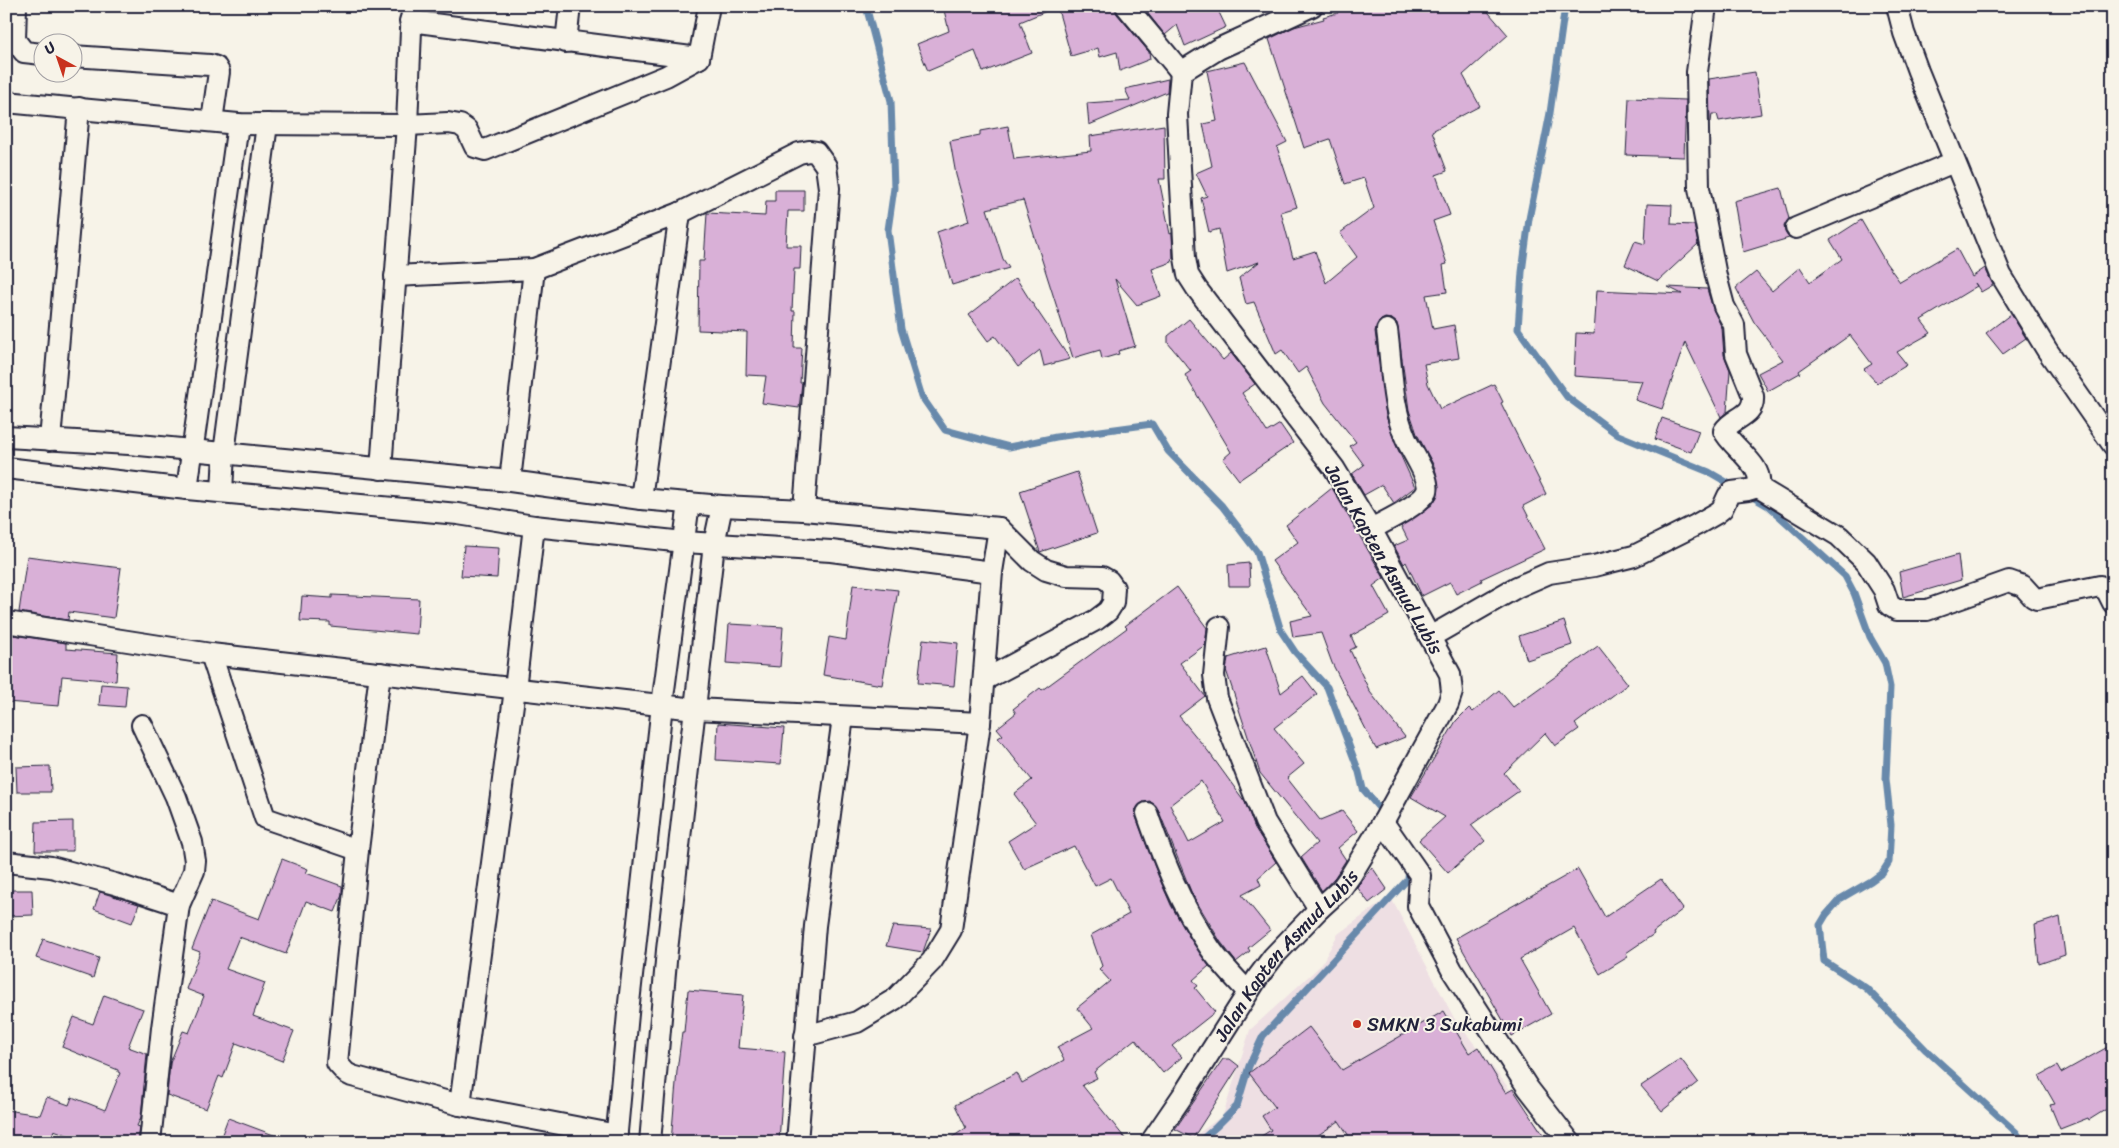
<svg xmlns="http://www.w3.org/2000/svg" width="2119" height="1148" viewBox="0 0 2119 1148" font-family="Sriracha,sans-serif">
<style>
.built{fill:#eedfe3}
.lines{fill:none;stroke-linecap:round;stroke-linejoin:round}
.stream{stroke:#6889ab;stroke-width:7}
.building{fill:#d9b0d7;stroke:#22223b;fill-rule:evenodd}
.minor-casing{stroke:#22223b;stroke-width:24}
.minor{stroke:#f7f3e8;stroke-width:20}
.poi-dot{fill:#c8321e;stroke:#f7f3e8;stroke-width:2}
.labels{text-anchor:middle;dominant-baseline:central;stroke-width:4;stroke-linejoin:round;paint-order:stroke}
.street-label{font-size:19px;fill:#22223b;stroke:#f7f3e8}
.poi-label{font-size:19px;fill:#22223b;stroke:#f7f3e8;text-anchor:start}
</style>
<rect width="100%" height="100%" fill="#f7f3e8"/>
<filter id="ink" filterUnits="userSpaceOnUse"><feTurbulence type="fractalNoise" baseFrequency=".02" numOctaves="2"/><feDisplacementMap in="SourceGraphic" scale="10" xChannelSelector="R" yChannelSelector="G"/><feConvolveMatrix kernelMatrix="1 2 1 2 8 2 1 2 1" color-interpolation-filters="sRGB"/></filter>
<g filter="url(#ink)">
<path class="built" d="M 1390,896 L 1454,1018 L 1551,1142 L 1187,1142 L 1223,1115 L 1250,1030 L 1321,965 L 1338,934 Z"/>
<g class="lines">
<g class="stream">
<path d="M 866,6 L 891,101 L 894,188 L 888,230 L 901,329 L 922,397 L 945,430 L 1009,447 L 1056,437 L 1152,424 L 1168,451 L 1222,506 L 1257,552 L 1281,631 L 1295,652 L 1327,687 L 1359,772 L 1363,789 L 1384,814"/>
<path d="M 1565,6 L 1550,113 L 1529,219 L 1522,272 L 1518,329 L 1567,397 L 1618,435 L 1709,472 L 1735,487"/>
<path d="M 1749,495 L 1768,506 L 1845,576 L 1854,593 L 1870,637 L 1885,663 L 1890,687 L 1886,779 L 1891,825 L 1889,862 L 1882,873 L 1871,881 L 1840,899 L 1826,915 L 1820,925 L 1824,961 L 1866,988 L 1926,1050 L 2016,1132 L 2023,1142"/>
<path d="M 1199,1142 L 1216,1127 L 1237,1106 L 1249,1066 L 1263,1036 L 1408,879 L 1409,868"/>
</g>
</g>
<g class="building">
<path d="M 943,6 L 1056,6 L 1056,7 L 1020,22 L 1032,53 L 983,72 L 975,51 L 928,71 L 917,44 L 949,31 Z"/>
<path d="M 1057,6 L 1114,6 L 1117,14 L 1149,52 L 1150,59 L 1120,71 L 1117,52 L 1100,57 L 1098,48 L 1071,56 Z"/>
<path d="M 1142,6 L 1216,6 L 1226,27 L 1185,46 L 1177,25 L 1165,35 Z"/>
<path d="M 1347,6 L 1483,6 L 1508,35 L 1463,75 L 1480,106 L 1432,131 L 1447,171 L 1436,175 L 1450,215 L 1433,221 L 1447,264 L 1443,265 L 1447,292 L 1426,295 L 1433,329 L 1454,325 L 1459,358 L 1424,364 L 1428,384 L 1440,409 L 1494,384 L 1503,402 L 1501,403 L 1546,494 L 1523,506 L 1545,549 L 1481,579 L 1482,581 L 1456,594 L 1450,582 L 1422,596 L 1406,562 L 1404,564 L 1394,546 L 1408,540 L 1401,526 L 1432,505 L 1437,497 L 1439,487 L 1435,468 L 1417,434 L 1409,410 L 1397,323 L 1392,319 L 1385,318 L 1380,321 L 1375,331 L 1386,416 L 1395,443 L 1415,487 L 1394,503 L 1382,485 L 1364,495 L 1352,474 L 1364,465 L 1350,446 L 1356,442 L 1325,403 L 1306,367 L 1298,373 L 1282,350 L 1276,354 L 1254,302 L 1246,304 L 1239,278 L 1259,262 L 1227,273 L 1219,229 L 1209,232 L 1201,198 L 1207,196 L 1196,173 L 1212,166 L 1203,124 L 1217,121 L 1207,71 L 1245,62 L 1287,142 L 1277,147 L 1297,207 L 1281,212 L 1293,258 L 1315,251 L 1326,283 L 1357,257 L 1340,233 L 1374,208 L 1364,178 L 1345,184 L 1330,139 L 1304,148 L 1269,39 L 1294,27 L 1324,19 L 1323,17 L 1338,13 L 1337,10 Z"/>
<path d="M 1755,72 L 1761,114 L 1719,121 L 1717,114 L 1712,114 L 1711,122 L 1710,122 L 1709,79 Z"/>
<path d="M 1168,79 L 1167,92 L 1089,125 L 1087,103 L 1130,100 L 1125,89 Z"/>
<path d="M 1629,98 L 1686,100 L 1684,157 L 1626,155 Z"/>
<path d="M 1164,125 L 1165,179 L 1159,179 L 1170,234 L 1172,233 L 1173,258 L 1171,259 L 1172,262 L 1152,269 L 1161,296 L 1137,305 L 1115,279 L 1135,346 L 1118,351 L 1119,354 L 1102,359 L 1100,350 L 1073,358 L 1023,200 L 987,209 L 1003,259 L 1009,268 L 952,285 L 937,232 L 969,221 L 956,175 L 950,141 L 980,135 L 980,131 L 1008,126 L 1014,159 L 1091,151 L 1090,136 Z"/>
<path d="M 1781,188 L 1789,219 L 1784,226 L 1785,232 L 1789,238 L 1743,252 L 1734,201 Z"/>
<path d="M 775,190 L 804,190 L 804,211 L 788,211 L 786,246 L 801,246 L 800,269 L 794,269 L 792,311 L 795,311 L 794,348 L 802,348 L 800,383 L 802,383 L 799,408 L 762,403 L 766,376 L 746,375 L 747,332 L 698,330 L 699,261 L 704,261 L 707,213 L 765,216 L 766,201 L 775,201 Z"/>
<path d="M 1647,204 L 1672,205 L 1671,224 L 1694,225 L 1698,244 L 1658,281 L 1625,265 L 1635,241 L 1645,244 Z"/>
<path d="M 1861,220 L 1886,263 L 1900,282 L 1957,249 L 1972,277 L 1985,268 L 1993,285 L 1981,292 L 1975,283 L 1977,286 L 1921,320 L 1931,333 L 1897,352 L 1907,365 L 1877,383 L 1864,369 L 1872,364 L 1850,335 L 1799,371 L 1800,373 L 1768,391 L 1758,373 L 1783,360 L 1754,322 L 1736,288 L 1756,272 L 1772,291 L 1800,267 L 1810,282 L 1842,259 L 1830,240 Z"/>
<path d="M 1016,278 L 1028,297 L 1070,359 L 1044,366 L 1040,350 L 1018,367 L 995,336 L 988,341 L 969,315 Z"/>
<path d="M 1668,287 L 1707,289 L 1713,309 L 1722,328 L 1724,355 L 1730,370 L 1727,412 L 1721,417 L 1685,342 L 1662,409 L 1635,400 L 1642,381 L 1574,376 L 1576,333 L 1594,334 L 1597,290 L 1682,294 Z"/>
<path d="M 2011,314 L 2026,338 L 2003,354 L 1986,333 Z"/>
<path d="M 1189,319 L 1223,360 L 1231,353 L 1255,384 L 1242,393 L 1267,432 L 1280,424 L 1293,443 L 1239,480 L 1223,459 L 1231,452 L 1185,375 L 1191,371 L 1168,343 L 1168,336 Z"/>
<path d="M 1662,418 L 1699,431 L 1691,452 L 1655,439 Z"/>
<path d="M 1077,472 L 1097,533 L 1040,552 L 1020,491 Z"/>
<path d="M 1332,488 L 1384,578 L 1373,586 L 1389,615 L 1351,636 L 1356,647 L 1350,650 L 1370,692 L 1405,737 L 1376,749 L 1332,663 L 1321,633 L 1293,637 L 1290,621 L 1312,616 L 1272,561 L 1298,542 L 1286,525 Z"/>
<path d="M 464,546 L 499,548 L 497,578 L 461,576 Z"/>
<path d="M 1958,555 L 1961,580 L 1903,597 L 1899,572 Z"/>
<path d="M 27,556 L 121,568 L 114,618 L 69,612 L 68,620 L 19,612 Z"/>
<path d="M 1249,563 L 1250,586 L 1229,586 L 1228,565 Z"/>
<path d="M 853,585 L 898,590 L 882,685 L 823,675 L 829,637 L 846,640 Z"/>
<path d="M 1177,587 L 1207,628 L 1205,645 L 1180,663 L 1205,696 L 1179,716 L 1208,751 L 1245,802 L 1255,828 L 1276,862 L 1258,878 L 1261,885 L 1242,895 L 1270,930 L 1248,948 L 1250,951 L 1236,962 L 1220,941 L 1192,894 L 1158,809 L 1150,801 L 1143,802 L 1135,810 L 1136,817 L 1156,870 L 1171,905 L 1190,938 L 1209,966 L 1193,980 L 1198,986 L 1195,988 L 1215,1012 L 1172,1046 L 1182,1057 L 1163,1073 L 1135,1039 L 1094,1072 L 1097,1078 L 1082,1085 L 1128,1142 L 945,1142 L 966,1128 L 955,1105 L 1017,1073 L 1022,1083 L 1064,1060 L 1057,1047 L 1093,1028 L 1077,1008 L 1110,981 L 1099,969 L 1102,966 L 1091,935 L 1129,914 L 1111,878 L 1095,886 L 1074,846 L 1024,869 L 1008,841 L 1036,823 L 1014,794 L 1032,780 L 998,738 L 1003,735 L 997,728 L 1016,713 L 1013,709 L 1040,688 L 1042,690 L 1127,628 L 1125,626 ZM 1201,781 L 1225,822 L 1189,843 L 1170,805 Z"/>
<path d="M 332,595 L 419,599 L 417,634 L 330,626 L 330,622 L 300,621 L 302,596 L 332,598 Z"/>
<path d="M 1564,621 L 1572,645 L 1527,660 L 1519,636 Z"/>
<path d="M 729,624 L 783,627 L 780,667 L 726,663 Z"/>
<path d="M 6,634 L 66,643 L 66,649 L 118,653 L 116,681 L 62,676 L 59,706 L 6,702 Z"/>
<path d="M 923,639 L 958,643 L 954,686 L 918,683 Z"/>
<path d="M 1266,646 L 1281,693 L 1303,676 L 1317,694 L 1274,728 L 1304,764 L 1287,778 L 1320,820 L 1342,811 L 1358,831 L 1338,848 L 1346,860 L 1335,877 L 1322,891 L 1301,857 L 1317,843 L 1260,773 L 1226,670 L 1228,658 Z"/>
<path d="M 1598,646 L 1628,684 L 1575,724 L 1579,729 L 1555,746 L 1545,733 L 1504,773 L 1519,791 L 1471,825 L 1485,841 L 1448,873 L 1419,840 L 1445,817 L 1411,797 L 1456,721 L 1469,708 L 1473,712 L 1499,690 L 1513,707 Z"/>
<path d="M 101,684 L 127,686 L 125,707 L 99,705 Z"/>
<path d="M 718,723 L 784,728 L 781,764 L 716,760 Z"/>
<path d="M 50,766 L 51,792 L 17,792 L 16,767 Z"/>
<path d="M 73,821 L 73,851 L 35,851 L 36,822 Z"/>
<path d="M 282,859 L 308,869 L 306,873 L 342,886 L 342,895 L 335,912 L 306,901 L 286,954 L 239,937 L 226,969 L 265,983 L 253,1016 L 294,1031 L 282,1061 L 236,1043 L 223,1078 L 219,1076 L 206,1109 L 167,1095 L 170,1063 L 183,1031 L 189,1033 L 204,996 L 186,989 L 200,952 L 192,949 L 211,901 L 259,919 Z"/>
<path d="M 1372,867 L 1387,889 L 1369,903 L 1357,887 Z"/>
<path d="M 1578,869 L 1605,917 L 1661,879 L 1683,909 L 1653,932 L 1654,934 L 1626,953 L 1628,957 L 1600,974 L 1574,928 L 1520,959 L 1551,1014 L 1512,1036 L 1456,938 Z"/>
<path d="M 6,890 L 32,890 L 33,915 L 6,916 Z"/>
<path d="M 100,892 L 139,904 L 132,923 L 94,909 Z"/>
<path d="M 2060,917 L 2065,955 L 2039,964 L 2035,925 Z"/>
<path d="M 893,926 L 931,929 L 923,952 L 886,946 Z"/>
<path d="M 43,939 L 99,958 L 93,978 L 36,958 Z"/>
<path d="M 688,990 L 743,995 L 738,1048 L 785,1052 L 779,1142 L 671,1142 L 677,1071 L 682,1032 L 684,1032 Z"/>
<path d="M 104,995 L 143,1009 L 128,1047 L 147,1054 L 141,1117 L 137,1126 L 140,1127 L 138,1142 L 86,1142 L 54,1130 L 49,1142 L 24,1142 L 25,1138 L 6,1136 L 6,1110 L 40,1115 L 47,1097 L 69,1105 L 72,1097 L 105,1110 L 120,1073 L 118,1072 L 118,1070 L 62,1047 L 74,1017 L 93,1024 Z"/>
<path d="M 1444,1011 L 1469,1053 L 1478,1047 L 1506,1093 L 1513,1089 L 1548,1142 L 1353,1142 L 1339,1121 L 1308,1142 L 1252,1142 L 1271,1130 L 1262,1116 L 1275,1107 L 1249,1073 L 1309,1027 L 1342,1070 Z"/>
<path d="M 2113,1044 L 2113,1105 L 2089,1120 L 2088,1118 L 2060,1129 L 2050,1105 L 2055,1104 L 2039,1076 L 2057,1066 L 2061,1073 Z"/>
<path d="M 1223,1059 L 1230,1059 L 1239,1066 L 1193,1138 L 1175,1129 Z"/>
<path d="M 1681,1059 L 1698,1082 L 1662,1111 L 1641,1086 Z"/>
<path d="M 228,1118 L 287,1140 L 286,1142 L 219,1142 Z"/>
</g>
<g class="lines">
<defs>
<g id="minor">
<path d="M 16,6 L 15,40 L 24,52 L 42,54"/>
<path d="M 1126,6 L 1181,72"/>
<path d="M 1706,6 L 1697,72 L 1699,188 L 1716,276 L 1724,306 L 1734,325 L 1736,354 L 1753,396 C 1755,417 1732,417 1724,431 C 1731,447 1766,467 1758,487"/>
<path d="M 1897,6 L 1904,33 L 1918,71 L 2001,275 L 2047,350 L 2113,445"/>
<path d="M 410,21 L 699,58"/>
<path d="M 566,42 L 570,6"/>
<path d="M 72,56 L 210,65 L 216,67 L 219,72 L 212,121"/>
<path d="M 6,102 L 238,124 L 407,125 L 448,123 L 460,125 L 467,130 L 475,147 L 485,150 L 666,76 L 699,58 L 709,6"/>
<path d="M 1796,228 L 1954,162"/>
<path d="M 395,276 L 534,269 L 680,213 L 799,153 L 809,151 L 816,152 L 826,166 L 829,188 L 804,510"/>
<path d="M 6,437 L 129,444 L 305,461 L 510,481 L 641,499 L 722,506 L 804,510 L 999,528 L 1032,561 L 1046,570 L 1066,576 L 1102,577 L 1109,581 L 1114,588 L 1113,603 L 1108,611 L 1096,620 L 984,680"/>
<path d="M 50,440 L 79,108"/>
<path d="M 6,468 L 187,489 L 458,514 L 534,526 L 684,542 L 831,551 L 992,572"/>
<path d="M 381,469 L 407,125 L 412,6"/>
<path d="M 510,481 L 534,269"/>
<path d="M 1758,487 L 1839,536 L 1866,562 L 1884,590 L 1889,605 L 1897,610 L 1927,610 L 2009,581 L 2023,586 L 2033,597 L 2037,599 L 2100,586 L 2107,591 L 2113,603"/>
<path d="M 187,489 L 238,124"/>
<path d="M 222,492 L 224,453 L 267,124"/>
<path d="M 641,499 L 680,213"/>
<path d="M 1371,529 C 1384,522 1422,504 1427,491 C 1431,479 1411,451 1406,439 C 1391,405 1392,366 1387,330"/>
<path d="M 6,622 L 211,654 L 695,709 L 980,723"/>
<path d="M 1219,627 L 1214,675 L 1217,698 L 1265,822 L 1319,909"/>
<path d="M 1430,637 L 1517,587 L 1549,573 L 1594,566 L 1634,556 L 1696,525 L 1717,513 L 1722,509 L 1728,496 L 1732,492 L 1748,490 L 1758,487"/>
<path d="M 211,654 L 265,818 L 358,850"/>
<path d="M 380,673 L 358,850 L 337,1063 L 346,1073 L 352,1076 L 460,1105 L 617,1135"/>
<path d="M 142,725 L 176,797 L 192,842 L 195,861 L 194,871 L 179,905 L 162,1028 L 150,1142"/>
<path d="M 1147,813 C 1164,862 1181,905 1210,948 C 1221,964 1235,978 1248,992"/>
<path d="M 1383,822 L 1420,875 L 1418,906 L 1452,970 L 1528,1088 L 1570,1142"/>
<path d="M 6,862 L 51,867 L 115,884 L 179,905"/>
<path d="M 805,1036 L 857,1022 L 895,999 L 932,961 L 951,930 L 980,723 L 992,572 L 999,528"/>
<path d="M 460,1105 L 515,689 L 534,526"/>
<path d="M 616,1142 L 629,1003 L 662,705 L 689,503"/>
<path d="M 650,1142 L 667,950 L 714,544 L 722,506"/>
<path d="M 797,1142 L 815,926 L 843,717"/>
<path id="s1" d="M 1151,1142 L 1183,1095 L 1258,977 L 1273,957 L 1319,909 L 1341,889 L 1351,875 L 1383,822 L 1448,704 L 1452,692 L 1450,674 L 1371,529 L 1334,468 L 1197,289 L 1188,275 L 1185,258 L 1177,114 L 1181,72 L 1218,49 L 1312,6"/>
</g>
</defs>
<use href="#minor" class="minor-casing"/>
<use href="#minor" class="minor"/>
</g>
</g>
<circle class="poi-dot" cx="1357" cy="1024" r="5"/>
<g class="labels">
<g class="street-label">
<text transform="translate(1384 559) rotate(60)">Jalan Kapten Asmud Lubis</text>
<text stroke="none"><textPath href="#s1" startOffset="231">Jalan Kapten Asmud Lubis</textPath></text>
</g>
<g class="poi-label">
<text x="1367" y="1024">SMKN 3 Sukabumi</text>
</g>
</g>
<rect width="2119" height="1148" fill="none" stroke="#f7f3e8" stroke-width="25"/>
<rect x="12" y="12" width="2094" height="1123" fill="none" stroke="#22223b" stroke-width="2" filter="url(#ink)"/>
<g transform="translate(58 58) rotate(320)"><circle r="24" fill="#f7f3e8" stroke="#a29fa3"/>
<path d="M0-4L9 19L0 12L-9 19Z" fill="#c8321e"/>
<text y="-8" font-size="14" font-weight="bold" text-anchor="middle" fill="#22223b">U</text>
</g>
</svg>
